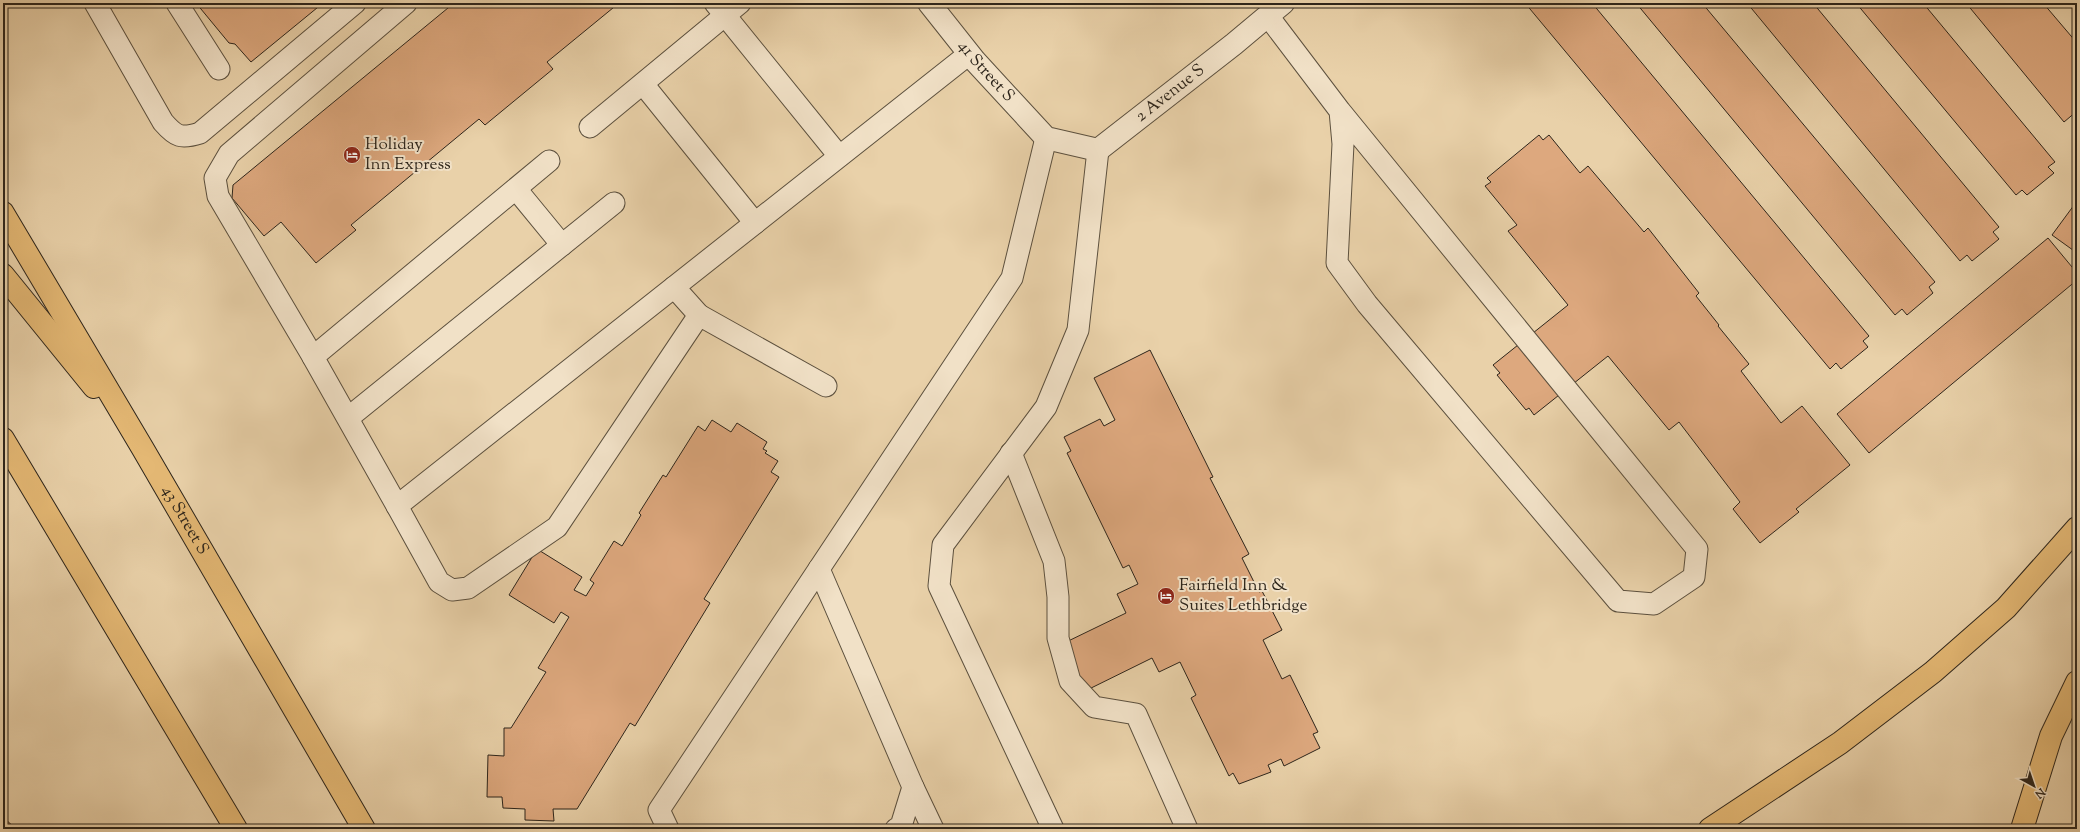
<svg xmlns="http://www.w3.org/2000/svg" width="2080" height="832" viewBox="0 0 2080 832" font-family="'Sorts Mill Goudy',serif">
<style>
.building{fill:#dda87e;stroke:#2d251b}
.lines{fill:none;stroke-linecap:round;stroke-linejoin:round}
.service-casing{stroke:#5c503e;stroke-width:23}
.minor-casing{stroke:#5c503e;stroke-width:24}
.trunk-casing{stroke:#2d251b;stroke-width:24}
.service{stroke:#f1e1c7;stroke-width:21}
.minor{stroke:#f1e1c7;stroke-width:22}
.trunk{stroke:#e4b874;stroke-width:22}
.labels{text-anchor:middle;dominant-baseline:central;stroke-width:4;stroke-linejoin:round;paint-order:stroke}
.street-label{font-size:17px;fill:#2d251b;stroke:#f1e1c7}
.poi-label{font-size:17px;fill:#2d251b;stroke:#f1e1c7;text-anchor:start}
</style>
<rect width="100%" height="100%" fill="#e9d1a9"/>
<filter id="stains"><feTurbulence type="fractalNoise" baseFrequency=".005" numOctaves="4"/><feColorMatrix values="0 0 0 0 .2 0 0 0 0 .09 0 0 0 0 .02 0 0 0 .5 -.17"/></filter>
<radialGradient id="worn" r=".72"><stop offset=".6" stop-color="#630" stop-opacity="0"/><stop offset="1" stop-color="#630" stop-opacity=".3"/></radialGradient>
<g class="building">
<path d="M 196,3 L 323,3 L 251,62 L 235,44 L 229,43 Z"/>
<path d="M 454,3 L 458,7 L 463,3 L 619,3 L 547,62 L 553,69 L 485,125 L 479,119 L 351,225 L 356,230 L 316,263 L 281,222 L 264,236 L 232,198 L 233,185 Z"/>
<path d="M 1525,3 L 1592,3 L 1869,336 L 1863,341 L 1868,347 L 1841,369 L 1836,363 L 1830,369 Z"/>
<path d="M 1636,3 L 1702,3 L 1935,282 L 1929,287 L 1933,293 L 1907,315 L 1902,309 L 1895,315 Z"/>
<path d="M 1747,3 L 1813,3 L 1999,227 L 1993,232 L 1999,239 L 1972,261 L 1967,255 L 1960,261 Z"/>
<path d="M 1856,3 L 1923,3 L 2055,162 L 2048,167 L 2054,173 L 2027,195 L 2022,190 L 2016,195 Z"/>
<path d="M 1966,3 L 2043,3 L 2077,43 L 2077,111 L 2064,122 Z"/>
<path d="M 1539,135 L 1543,140 L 1549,135 L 1580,173 L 1588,166 L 1644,232 L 1648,228 L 1699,293 L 1696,296 L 1719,325 L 1718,326 L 1749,364 L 1741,371 L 1781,423 L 1802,406 L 1850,465 L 1796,509 L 1799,512 L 1760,543 L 1733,509 L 1740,502 L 1679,422 L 1669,430 L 1608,356 L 1534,415 L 1529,408 L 1526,410 L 1497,375 L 1500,373 L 1493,365 L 1568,305 L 1508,231 L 1517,225 L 1485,186 L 1491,182 L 1487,178 Z"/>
<path d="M 2077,201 L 2077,253 L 2052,235 Z"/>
<path d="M 2048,238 L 2077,273 L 2077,280 L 1869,453 L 1837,414 Z"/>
<path d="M 1150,350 L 1213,477 L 1210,478 L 1249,554 L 1242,558 L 1259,592 L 1262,591 L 1282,630 L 1263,640 L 1282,679 L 1290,675 L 1318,732 L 1313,734 L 1320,748 L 1284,766 L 1281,759 L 1268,765 L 1271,772 L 1239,784 L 1233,773 L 1229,776 L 1191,698 L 1196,695 L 1180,662 L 1159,672 L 1152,658 L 1083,692 L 1060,645 L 1126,613 L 1117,594 L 1138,584 L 1129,565 L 1123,568 L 1067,453 L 1071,451 L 1064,437 L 1100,419 L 1104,426 L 1115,420 L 1094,378 Z"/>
<path d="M 712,420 L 731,432 L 737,423 L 767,442 L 763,449 L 767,451 L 765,453 L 778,461 L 771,472 L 779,477 L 704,599 L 710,603 L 635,726 L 630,723 L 577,809 L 553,809 L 554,821 L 525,820 L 525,809 L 503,808 L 502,797 L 487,797 L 488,755 L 504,756 L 504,728 L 511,728 L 546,672 L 538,668 L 569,617 L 561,612 L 554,623 L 509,595 L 537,549 L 582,577 L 574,590 L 586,596 L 594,583 L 590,580 L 614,541 L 622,546 L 641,515 L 639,513 L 663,475 L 666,477 L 698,426 L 705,431 Z"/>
<path d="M 3,817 L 16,829 L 3,829 Z"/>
</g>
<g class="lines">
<defs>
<g id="service">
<path d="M 95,3 L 163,122 C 176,137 181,139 200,133 L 355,3"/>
<path d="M 177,3 L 219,69"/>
<path d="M 715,3 L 839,156"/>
<path d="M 1268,16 L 1340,111 L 1343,144 L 1337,263 L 1367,304 L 1618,601 L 1654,604 L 1694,577 L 1697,549 L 1340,111"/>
<path d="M 643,84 L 755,223"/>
<path d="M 590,127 L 740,3"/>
<path d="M 562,245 L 614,203"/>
<path d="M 674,287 L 699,315"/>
<path d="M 313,357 L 218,196 L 215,178 L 229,154 L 406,3"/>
<path d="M 826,386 L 699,315 L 557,527 L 468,588 L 452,590 L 439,582 L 397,506 L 969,54"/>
<path d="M 348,418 L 562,245 L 516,189"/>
<path d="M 1011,453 L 1054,561 L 1058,597 L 1058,638 L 1070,681 L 1094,707 L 1136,714 L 1187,829"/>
<path d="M 397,506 L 313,357 L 549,161"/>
<path d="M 819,569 L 913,787 L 901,826 L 896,829"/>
<path d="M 913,787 L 933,829"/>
<path d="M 668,829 L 659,810 L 1012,278 L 1046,138"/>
<path d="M 1053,829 L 939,586 L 943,545 L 1046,407 L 1078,330 L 1098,150"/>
</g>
<g id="minor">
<path id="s1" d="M 929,3 L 975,61 L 1046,138 L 1098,150 L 1234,44 L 1283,3"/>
</g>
<g id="trunk">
<path id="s2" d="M 3,213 L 143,449 L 364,829"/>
<path d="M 3,275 L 94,387"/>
<path d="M 3,439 L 236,829"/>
<path d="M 1710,829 L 1840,743 L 1933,672 L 2006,608 L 2077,528"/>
<path d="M 2022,829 L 2051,736 L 2077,682"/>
</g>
</defs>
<use href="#service" class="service-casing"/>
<use href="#minor" class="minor-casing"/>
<use href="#trunk" class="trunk-casing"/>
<use href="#service" class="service"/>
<use href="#minor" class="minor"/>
<use href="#trunk" class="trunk"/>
</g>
<defs>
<symbol id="hotel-disc" viewBox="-11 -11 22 22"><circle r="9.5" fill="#8f2418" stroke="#f1e1c7"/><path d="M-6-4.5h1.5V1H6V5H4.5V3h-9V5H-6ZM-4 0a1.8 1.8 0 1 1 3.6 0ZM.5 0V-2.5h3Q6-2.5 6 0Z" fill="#fff"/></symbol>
</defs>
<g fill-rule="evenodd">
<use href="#hotel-disc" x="342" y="145" width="20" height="20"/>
<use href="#hotel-disc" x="1156" y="586" width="20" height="20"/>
</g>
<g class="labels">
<g class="street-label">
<text stroke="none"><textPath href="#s1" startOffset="89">41 Street S</textPath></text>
<text stroke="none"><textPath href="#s1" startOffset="324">2 Avenue S</textPath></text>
<text stroke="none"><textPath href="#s2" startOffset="357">43 Street S</textPath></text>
</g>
<g class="poi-label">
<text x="365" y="145">Holiday<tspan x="365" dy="20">Inn Express</tspan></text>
<text x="1179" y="586">Fairfield Inn &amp;<tspan x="1179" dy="20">Suites Lethbridge</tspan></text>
</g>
</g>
<rect width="2080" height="832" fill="none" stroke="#e9d1a9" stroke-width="16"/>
<rect x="4" y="4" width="2072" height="824" fill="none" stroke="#2d251b" stroke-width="2"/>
<rect x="8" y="8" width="2064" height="816" fill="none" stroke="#2d251b"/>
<g transform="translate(2034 786) rotate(140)" stroke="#f1e1c7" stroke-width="3" paint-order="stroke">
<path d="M0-3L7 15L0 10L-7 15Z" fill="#2d251b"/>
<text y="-6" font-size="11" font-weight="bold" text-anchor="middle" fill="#2d251b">N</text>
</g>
<rect width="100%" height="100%" filter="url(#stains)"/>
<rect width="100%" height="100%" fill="url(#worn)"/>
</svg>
